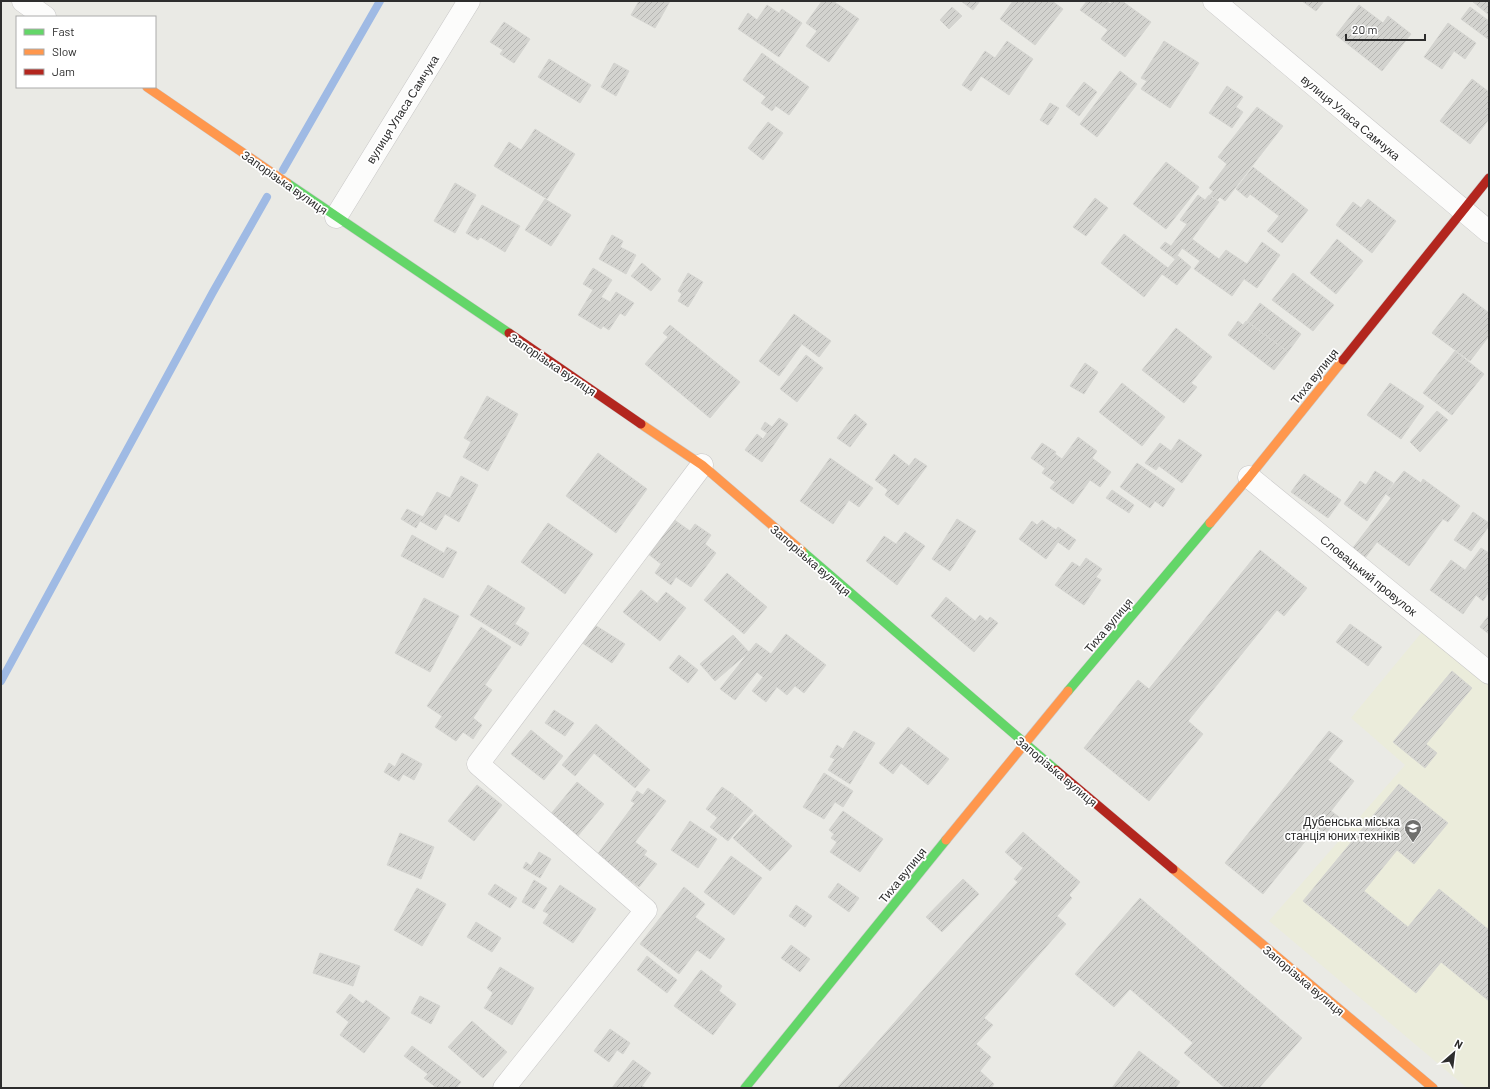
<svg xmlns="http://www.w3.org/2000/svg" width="1490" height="1089" viewBox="0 0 1490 1089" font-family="Barlow,sans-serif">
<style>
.education{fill:#ebecdb}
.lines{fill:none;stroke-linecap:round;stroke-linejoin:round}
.stream{stroke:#9fbae4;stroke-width:8}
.building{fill:url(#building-hatch);stroke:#d5d5d1}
.street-casing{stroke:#c9c8c8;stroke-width:23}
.fast-casing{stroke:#c9c8c8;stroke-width:10}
.slow-casing{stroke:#c9c8c8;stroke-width:10}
.jam-casing{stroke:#c9c8c8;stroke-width:10}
.street{stroke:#fcfcfb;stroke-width:22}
.fast{stroke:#63d668;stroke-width:9}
.slow{stroke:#ff974d;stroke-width:9}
.jam{stroke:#b3261e;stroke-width:9}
.labels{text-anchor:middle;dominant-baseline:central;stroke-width:3.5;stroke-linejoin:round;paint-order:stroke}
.street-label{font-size:12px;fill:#2d2d2d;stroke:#fff}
.poi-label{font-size:12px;fill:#2d2d2d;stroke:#fff;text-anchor:end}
</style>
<defs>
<pattern id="building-hatch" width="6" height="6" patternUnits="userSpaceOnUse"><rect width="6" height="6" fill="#d3d3cf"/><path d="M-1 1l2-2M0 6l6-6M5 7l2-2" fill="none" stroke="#b5b5b2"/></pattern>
</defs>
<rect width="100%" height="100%" fill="#eaeae5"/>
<path class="education" d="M 1422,632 L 1489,686 L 1489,1088 L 1467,1088 L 1269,921 L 1405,765 L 1351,718 Z"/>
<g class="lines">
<g class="stream">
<path d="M 283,170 L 380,1"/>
<path d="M 1,681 L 213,292 L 267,197"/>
</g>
</g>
<g class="building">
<path d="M 639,1 L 670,1 L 655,28 L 631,15 Z"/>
<path d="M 822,1 L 833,1 L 859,19 L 829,62 L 806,46 L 817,31 L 806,23 Z"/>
<path d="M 961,1 L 980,1 L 973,10 Z"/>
<path d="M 1013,1 L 1052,1 L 1063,9 L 1035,45 L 1000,19 Z"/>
<path d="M 1087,1 L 1106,1 L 1110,4 L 1113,1 L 1122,1 L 1151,22 L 1125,57 L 1101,39 L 1108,30 L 1080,10 Z"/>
<path d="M 1302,1 L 1324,1 L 1316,11 Z"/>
<path d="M 1472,1 L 1489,1 L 1489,15 Z"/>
<path d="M 767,5 L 779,13 L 782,9 L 802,23 L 779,57 L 738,29 L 748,13 L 757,20 Z"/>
<path d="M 1359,5 L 1383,23 L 1388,16 L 1411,34 L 1382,71 L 1336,35 Z"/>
<path d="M 952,7 L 962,16 L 949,29 L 940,20 Z"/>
<path d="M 1470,7 L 1489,21 L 1489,37 L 1488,39 L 1461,19 Z"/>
<path d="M 504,22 L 530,39 L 514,63 L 500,54 L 503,50 L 490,42 Z"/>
<path d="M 1448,23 L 1476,43 L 1465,59 L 1454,51 L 1442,69 L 1424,57 Z"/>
<path d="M 1007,41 L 1033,59 L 1009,95 L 981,76 L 971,91 L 962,85 L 985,51 L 995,58 Z"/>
<path d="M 1164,41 L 1199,63 L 1170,108 L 1141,89 L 1147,81 L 1141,78 Z"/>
<path d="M 762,53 L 809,87 L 789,115 L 776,106 L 772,111 L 761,103 L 766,97 L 743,80 Z"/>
<path d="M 549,59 L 591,85 L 580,103 L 538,77 Z"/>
<path d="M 614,63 L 629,71 L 616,96 L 601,87 Z"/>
<path d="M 1120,71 L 1137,84 L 1097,137 L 1080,124 Z"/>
<path d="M 1472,79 L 1489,92 L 1489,119 L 1470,144 L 1440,121 Z"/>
<path d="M 1084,82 L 1097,92 L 1079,116 L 1066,106 Z"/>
<path d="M 1227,86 L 1243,97 L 1236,107 L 1243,112 L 1232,128 L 1209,113 Z"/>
<path d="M 1050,103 L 1059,108 L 1048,125 L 1040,120 Z"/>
<path d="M 1257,107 L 1283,126 L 1225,201 L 1220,197 L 1217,200 L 1210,195 L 1213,191 L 1209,188 L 1227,164 L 1218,157 Z"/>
<path d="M 768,122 L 783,133 L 763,160 L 748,148 Z"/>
<path d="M 535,129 L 575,154 L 547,199 L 494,166 L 509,142 L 521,150 Z"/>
<path d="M 1166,162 L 1199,187 L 1166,229 L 1133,204 Z"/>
<path d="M 1253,167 L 1308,210 L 1282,243 L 1267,231 L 1279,216 L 1250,194 L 1247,198 L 1236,189 Z"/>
<path d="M 455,183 L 476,195 L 455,233 L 434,221 Z"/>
<path d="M 1198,195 L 1205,200 L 1209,195 L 1219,202 L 1192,239 L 1219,259 L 1226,250 L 1247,264 L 1262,242 L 1280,255 L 1257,288 L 1244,279 L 1232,296 L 1194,269 L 1200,261 L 1182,248 L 1175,259 L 1160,248 L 1165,242 L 1171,246 L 1187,224 L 1180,220 Z"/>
<path d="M 1095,198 L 1108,208 L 1086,236 L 1073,227 Z"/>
<path d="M 545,199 L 571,215 L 551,246 L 525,230 Z"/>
<path d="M 1368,199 L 1396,221 L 1372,253 L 1336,225 L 1353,202 L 1361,208 Z"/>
<path d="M 482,205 L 520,226 L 505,252 L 480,237 L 478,240 L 466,233 Z"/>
<path d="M 1124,234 L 1168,268 L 1178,256 L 1191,267 L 1177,285 L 1162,274 L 1144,297 L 1101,263 Z"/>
<path d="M 612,235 L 623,241 L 620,247 L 636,255 L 626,274 L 599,259 Z"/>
<path d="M 1337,239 L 1363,261 L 1336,294 L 1310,273 Z"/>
<path d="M 642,263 L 661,279 L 651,291 L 631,276 Z"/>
<path d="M 593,268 L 612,280 L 601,297 L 610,302 L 616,292 L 634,303 L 625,316 L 620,313 L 609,330 L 603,326 L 601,329 L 578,315 L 593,290 L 583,284 Z"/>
<path d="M 688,273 L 703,282 L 688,307 L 678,301 L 682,294 L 678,291 Z"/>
<path d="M 1293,273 L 1334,305 L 1313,331 L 1272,300 Z"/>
<path d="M 1463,293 L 1489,313 L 1489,336 L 1470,361 L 1432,333 Z"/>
<path d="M 1260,303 L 1301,334 L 1288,352 L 1247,321 Z"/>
<path d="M 794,314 L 831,341 L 819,357 L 802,344 L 779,376 L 759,361 Z"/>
<path d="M 1238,321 L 1243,325 L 1246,321 L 1288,352 L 1274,370 L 1228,335 Z"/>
<path d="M 670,325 L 740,382 L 710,418 L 645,364 L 668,337 L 663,333 Z"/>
<path d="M 1176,328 L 1212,357 L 1191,383 L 1197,387 L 1184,403 L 1142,370 Z"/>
<path d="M 1455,351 L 1484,374 L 1452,415 L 1423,393 Z"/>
<path d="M 806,355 L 823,368 L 797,402 L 780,389 Z"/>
<path d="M 1085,363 L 1098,372 L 1084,394 L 1070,386 Z"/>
<path d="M 1122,383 L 1165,417 L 1142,446 L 1099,412 Z"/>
<path d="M 1390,383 L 1424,406 L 1401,439 L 1367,415 Z"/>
<path d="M 487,396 L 518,414 L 488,471 L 463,457 L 471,442 L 464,438 Z"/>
<path d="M 1437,411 L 1448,420 L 1420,452 L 1410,442 Z"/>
<path d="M 855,414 L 867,424 L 850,447 L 837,438 Z"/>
<path d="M 779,418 L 788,424 L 762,462 L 745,450 L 757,434 L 763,439 L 767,433 L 761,429 L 765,422 L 772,427 Z"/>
<path d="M 1078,437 L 1097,451 L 1092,458 L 1111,472 L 1100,487 L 1090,480 L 1073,504 L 1050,488 L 1055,482 L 1042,473 L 1055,454 L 1062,459 Z"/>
<path d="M 1179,439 L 1202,455 L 1182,483 L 1159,466 L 1156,470 L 1145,463 L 1160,443 L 1171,451 Z"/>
<path d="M 1042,443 L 1056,452 L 1045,468 L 1031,458 Z"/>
<path d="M 598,453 L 647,489 L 616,533 L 566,496 Z"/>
<path d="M 894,454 L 909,466 L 915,458 L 927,466 L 898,505 L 885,495 L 888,490 L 875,480 Z"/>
<path d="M 830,458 L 873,488 L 859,507 L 849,500 L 833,524 L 800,501 Z"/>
<path d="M 1137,463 L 1175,489 L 1163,507 L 1155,501 L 1150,508 L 1120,487 Z"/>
<path d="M 1375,471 L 1393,483 L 1367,521 L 1344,504 L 1360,481 L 1366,485 Z"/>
<path d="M 1404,471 L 1421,483 L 1423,479 L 1460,506 L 1448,522 L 1443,519 L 1409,566 L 1377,542 L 1365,558 L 1352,549 L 1391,498 L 1386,494 Z"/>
<path d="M 1304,474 L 1341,500 L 1328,518 L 1291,492 Z"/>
<path d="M 461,476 L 478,485 L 459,522 L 445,514 L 436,530 L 420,521 L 416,528 L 401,519 L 407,509 L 423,517 L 437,492 L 450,498 Z"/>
<path d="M 1112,490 L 1134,505 L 1129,513 L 1106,498 Z"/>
<path d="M 1473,512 L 1489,523 L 1489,526 L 1471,551 L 1454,540 Z"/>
<path d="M 673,519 L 690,531 L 695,524 L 711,535 L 705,544 L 716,553 L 691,587 L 676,577 L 671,585 L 655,573 L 661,564 L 647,553 Z"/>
<path d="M 957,519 L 976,531 L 950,571 L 932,559 Z"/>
<path d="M 1042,520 L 1056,530 L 1058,527 L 1076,540 L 1069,550 L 1058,542 L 1046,559 L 1019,539 L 1032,521 L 1037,525 Z"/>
<path d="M 548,523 L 593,554 L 565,594 L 521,562 Z"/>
<path d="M 905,532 L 925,546 L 897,585 L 866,561 L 884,536 L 896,544 Z"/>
<path d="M 412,535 L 444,553 L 447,547 L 457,552 L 443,578 L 401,556 Z"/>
<path d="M 1481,548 L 1489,553 L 1489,592 L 1483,601 L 1476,595 L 1463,614 L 1430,590 L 1451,560 L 1465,570 Z"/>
<path d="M 1260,550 L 1307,588 L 1284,616 L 1277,610 L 1188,721 L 1203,734 L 1149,801 L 1084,748 L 1138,680 L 1149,689 Z"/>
<path d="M 1086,558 L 1102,569 L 1096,577 L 1101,580 L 1084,605 L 1055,585 L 1072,562 L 1080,567 Z"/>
<path d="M 727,573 L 767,607 L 744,634 L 704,600 Z"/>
<path d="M 488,585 L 525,608 L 515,624 L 529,633 L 521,646 L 470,615 Z"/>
<path d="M 641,590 L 657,603 L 666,592 L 686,608 L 660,641 L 623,612 Z"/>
<path d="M 946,597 L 975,621 L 980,615 L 987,621 L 990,617 L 998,623 L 974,652 L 931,616 Z"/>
<path d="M 424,598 L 459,616 L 430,672 L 395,653 Z"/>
<path d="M 1489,615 L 1489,634 L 1480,627 Z"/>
<path d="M 590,622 L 625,644 L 612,663 L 578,640 Z"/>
<path d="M 1350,624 L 1382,647 L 1368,666 L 1336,642 Z"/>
<path d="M 481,627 L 511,647 L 485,685 L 492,690 L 473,718 L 482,725 L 473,739 L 463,732 L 456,741 L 435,727 L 442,716 L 427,706 Z"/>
<path d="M 786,634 L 826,665 L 804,693 L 795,686 L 787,695 L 777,687 L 766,702 L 752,691 L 763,677 L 757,672 L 735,700 L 720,689 L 756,643 L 771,654 Z"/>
<path d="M 733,635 L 749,652 L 715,681 L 700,664 Z"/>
<path d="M 679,655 L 698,670 L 688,683 L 669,668 Z"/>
<path d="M 1452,671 L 1472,688 L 1426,744 L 1437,753 L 1425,768 L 1393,742 Z"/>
<path d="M 554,710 L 574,723 L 565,736 L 545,723 Z"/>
<path d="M 596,724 L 650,770 L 635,788 L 594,753 L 575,776 L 562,765 Z"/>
<path d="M 908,727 L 949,759 L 928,785 L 901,763 L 893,774 L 879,763 Z"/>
<path d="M 531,730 L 563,756 L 544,780 L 511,754 Z"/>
<path d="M 854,731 L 875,743 L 850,784 L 828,770 L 835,759 L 830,757 L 837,745 L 843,749 Z"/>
<path d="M 1329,731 L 1343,741 L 1328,760 L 1354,781 L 1331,811 L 1339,817 L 1324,836 L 1315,829 L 1263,894 L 1225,863 Z"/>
<path d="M 402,753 L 422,764 L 414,780 L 403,774 L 399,781 L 384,772 L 389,763 L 395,767 Z"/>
<path d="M 824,773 L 853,791 L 843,807 L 835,802 L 824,819 L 803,807 Z"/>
<path d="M 577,782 L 604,804 L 577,837 L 550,815 Z"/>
<path d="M 1399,784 L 1448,823 L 1414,864 L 1397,850 L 1364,891 L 1408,927 L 1439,889 L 1489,930 L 1489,1001 L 1441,962 L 1416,993 L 1303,901 Z"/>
<path d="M 477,785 L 502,805 L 474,841 L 448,821 Z"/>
<path d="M 722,787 L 734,795 L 718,818 L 706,809 Z"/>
<path d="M 648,788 L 666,801 L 635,842 L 647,851 L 644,855 L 657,864 L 639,887 L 597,855 L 635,803 L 631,801 L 637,791 L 643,795 Z"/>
<path d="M 735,796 L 753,811 L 728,841 L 710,827 Z"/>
<path d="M 843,811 L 883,839 L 860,872 L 830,852 L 837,842 L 831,838 L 834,834 L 829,830 Z"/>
<path d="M 755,814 L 792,846 L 770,871 L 733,838 Z"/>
<path d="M 690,821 L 717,839 L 698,868 L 671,850 Z"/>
<path d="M 1023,832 L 1080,882 L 1069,895 L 1072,898 L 1057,916 L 1066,924 L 984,1018 L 993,1025 L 976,1044 L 991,1057 L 980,1071 L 994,1084 L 991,1088 L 837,1088 L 1018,882 L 1014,879 L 1023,868 L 1005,852 Z"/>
<path d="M 400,833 L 434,847 L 421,879 L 387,865 Z"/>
<path d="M 539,852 L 551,859 L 540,878 L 523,868 L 526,862 L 531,866 Z"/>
<path d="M 731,856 L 762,878 L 734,915 L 704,892 Z"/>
<path d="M 963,879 L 979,894 L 942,932 L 926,917 Z"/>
<path d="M 534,880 L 547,888 L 534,909 L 522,902 Z"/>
<path d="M 838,883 L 859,898 L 849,912 L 828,897 Z"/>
<path d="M 495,884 L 517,898 L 510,908 L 488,894 Z"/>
<path d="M 560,885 L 596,909 L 573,943 L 543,923 L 549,914 L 543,911 Z"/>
<path d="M 684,887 L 705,904 L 695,917 L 725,939 L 710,959 L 697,950 L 679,974 L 640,944 Z"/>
<path d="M 417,888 L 446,904 L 422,946 L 394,930 Z"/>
<path d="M 1140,898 L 1302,1038 L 1259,1088 L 1225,1088 L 1184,1053 L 1193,1043 L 1130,989 L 1114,1007 L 1075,974 Z"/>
<path d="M 796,905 L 812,916 L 805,927 L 789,916 Z"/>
<path d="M 476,922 L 501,938 L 492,952 L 467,937 Z"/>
<path d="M 791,945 L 810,959 L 800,972 L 781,958 Z"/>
<path d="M 320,953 L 360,966 L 353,986 L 313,973 Z"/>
<path d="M 647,956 L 677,980 L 667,993 L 637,970 Z"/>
<path d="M 500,967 L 534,988 L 512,1025 L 484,1008 L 493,993 L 487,988 Z"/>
<path d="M 701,970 L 722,986 L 719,991 L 736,1004 L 713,1035 L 674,1006 Z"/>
<path d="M 350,994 L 363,1004 L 366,1000 L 390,1018 L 364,1053 L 340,1035 L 349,1022 L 336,1012 Z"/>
<path d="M 420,996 L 440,1006 L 431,1024 L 411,1013 Z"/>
<path d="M 472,1021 L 507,1052 L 483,1078 L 448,1047 Z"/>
<path d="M 610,1029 L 630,1043 L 623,1054 L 617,1050 L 609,1062 L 594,1051 Z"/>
<path d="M 412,1046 L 461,1082 L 456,1088 L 437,1088 L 424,1078 L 428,1074 L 404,1056 Z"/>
<path d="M 1139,1051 L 1180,1082 L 1176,1087 L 1177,1088 L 1112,1088 Z"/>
<path d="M 633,1060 L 651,1073 L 642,1086 L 646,1088 L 612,1088 Z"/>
</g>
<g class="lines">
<defs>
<g id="street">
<path d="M 23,1 L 45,17"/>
<path d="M 1214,1 L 1489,232"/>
<path d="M 336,217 L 469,1"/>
<path d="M 1249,477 L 1489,673"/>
<path d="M 504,1088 L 646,910 L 478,764 L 702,465"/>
</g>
<g id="fast">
<path d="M 287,183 L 509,333"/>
<path d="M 802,551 L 1056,770"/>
<path d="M 1068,691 L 1210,523"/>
<path d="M 745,1088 L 946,840"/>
</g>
<g id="slow">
<path d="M 147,87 L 287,183"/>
<path d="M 641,424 L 702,465 L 802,551"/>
<path d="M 1210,523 L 1249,477 L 1343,360"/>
<path d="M 946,840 L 1068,691"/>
<path d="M 1173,869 L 1433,1088"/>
</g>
<g id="jam">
<path d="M 509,333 L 641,424"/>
<path d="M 1343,360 L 1489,178"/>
<path d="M 1056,770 L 1173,869"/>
</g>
</defs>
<use href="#street" class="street-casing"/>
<use href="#fast" class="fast-casing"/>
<use href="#slow" class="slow-casing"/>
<use href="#jam" class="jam-casing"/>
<use href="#street" class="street"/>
<use href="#fast" class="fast"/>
<use href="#slow" class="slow"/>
<use href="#jam" class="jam"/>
</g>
<defs>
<symbol id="school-pin" viewBox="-11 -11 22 30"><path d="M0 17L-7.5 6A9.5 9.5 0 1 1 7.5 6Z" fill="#6f6f6d" stroke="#fff"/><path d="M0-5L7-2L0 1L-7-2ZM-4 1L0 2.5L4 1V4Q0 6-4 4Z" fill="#fff"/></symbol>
</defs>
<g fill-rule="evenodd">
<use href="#school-pin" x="1403" y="818" width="20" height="27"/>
</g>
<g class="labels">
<g class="street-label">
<text transform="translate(402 109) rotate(-58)">вулиця Уласа Самчука</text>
<text transform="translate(1351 117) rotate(40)">вулиця Уласа Самчука</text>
<text transform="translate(285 182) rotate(35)">Запорізька вулиця</text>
<text transform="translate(553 364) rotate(34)">Запорізька вулиця</text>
<text transform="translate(1314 376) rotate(-51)">Тиха вулиця</text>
<text transform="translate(811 560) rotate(41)">Запорізька вулиця</text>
<text transform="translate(1369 575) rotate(39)">Словацький провулок</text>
<text transform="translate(1108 625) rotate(-50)">Тиха вулиця</text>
<text transform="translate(1057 771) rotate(40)">Запорізька вулиця</text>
<text transform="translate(902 875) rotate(-51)">Тиха вулиця</text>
<text transform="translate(1304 980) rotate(40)">Запорізька вулиця</text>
</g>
<g class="poi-label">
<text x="1400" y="821">Дубенська міська<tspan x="1400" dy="14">станція юних техніків</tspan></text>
</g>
</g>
<rect width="1490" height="1089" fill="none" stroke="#2d2d2d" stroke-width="4"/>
<rect x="16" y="16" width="140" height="72" fill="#ffffff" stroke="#ababab"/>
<rect x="24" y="29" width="20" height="6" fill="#63d668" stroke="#ababab"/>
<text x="52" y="36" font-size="12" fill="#2d2d2d">Fast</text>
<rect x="24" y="49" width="20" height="6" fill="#ff974d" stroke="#ababab"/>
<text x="52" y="56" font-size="12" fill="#2d2d2d">Slow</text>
<rect x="24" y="69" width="20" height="6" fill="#b3261e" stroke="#ababab"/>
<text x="52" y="76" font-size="12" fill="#2d2d2d">Jam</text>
<g transform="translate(1454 1053) rotate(28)" stroke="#ffffff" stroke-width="3" paint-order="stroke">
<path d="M0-3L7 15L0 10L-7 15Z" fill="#2d2d2d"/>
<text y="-6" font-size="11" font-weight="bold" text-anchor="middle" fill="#2d2d2d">N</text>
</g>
<path d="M1346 34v6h79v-6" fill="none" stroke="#2d2d2d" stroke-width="2"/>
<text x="1352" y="34" font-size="12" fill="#2d2d2d" stroke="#ffffff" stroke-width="3" paint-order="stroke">20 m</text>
</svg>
